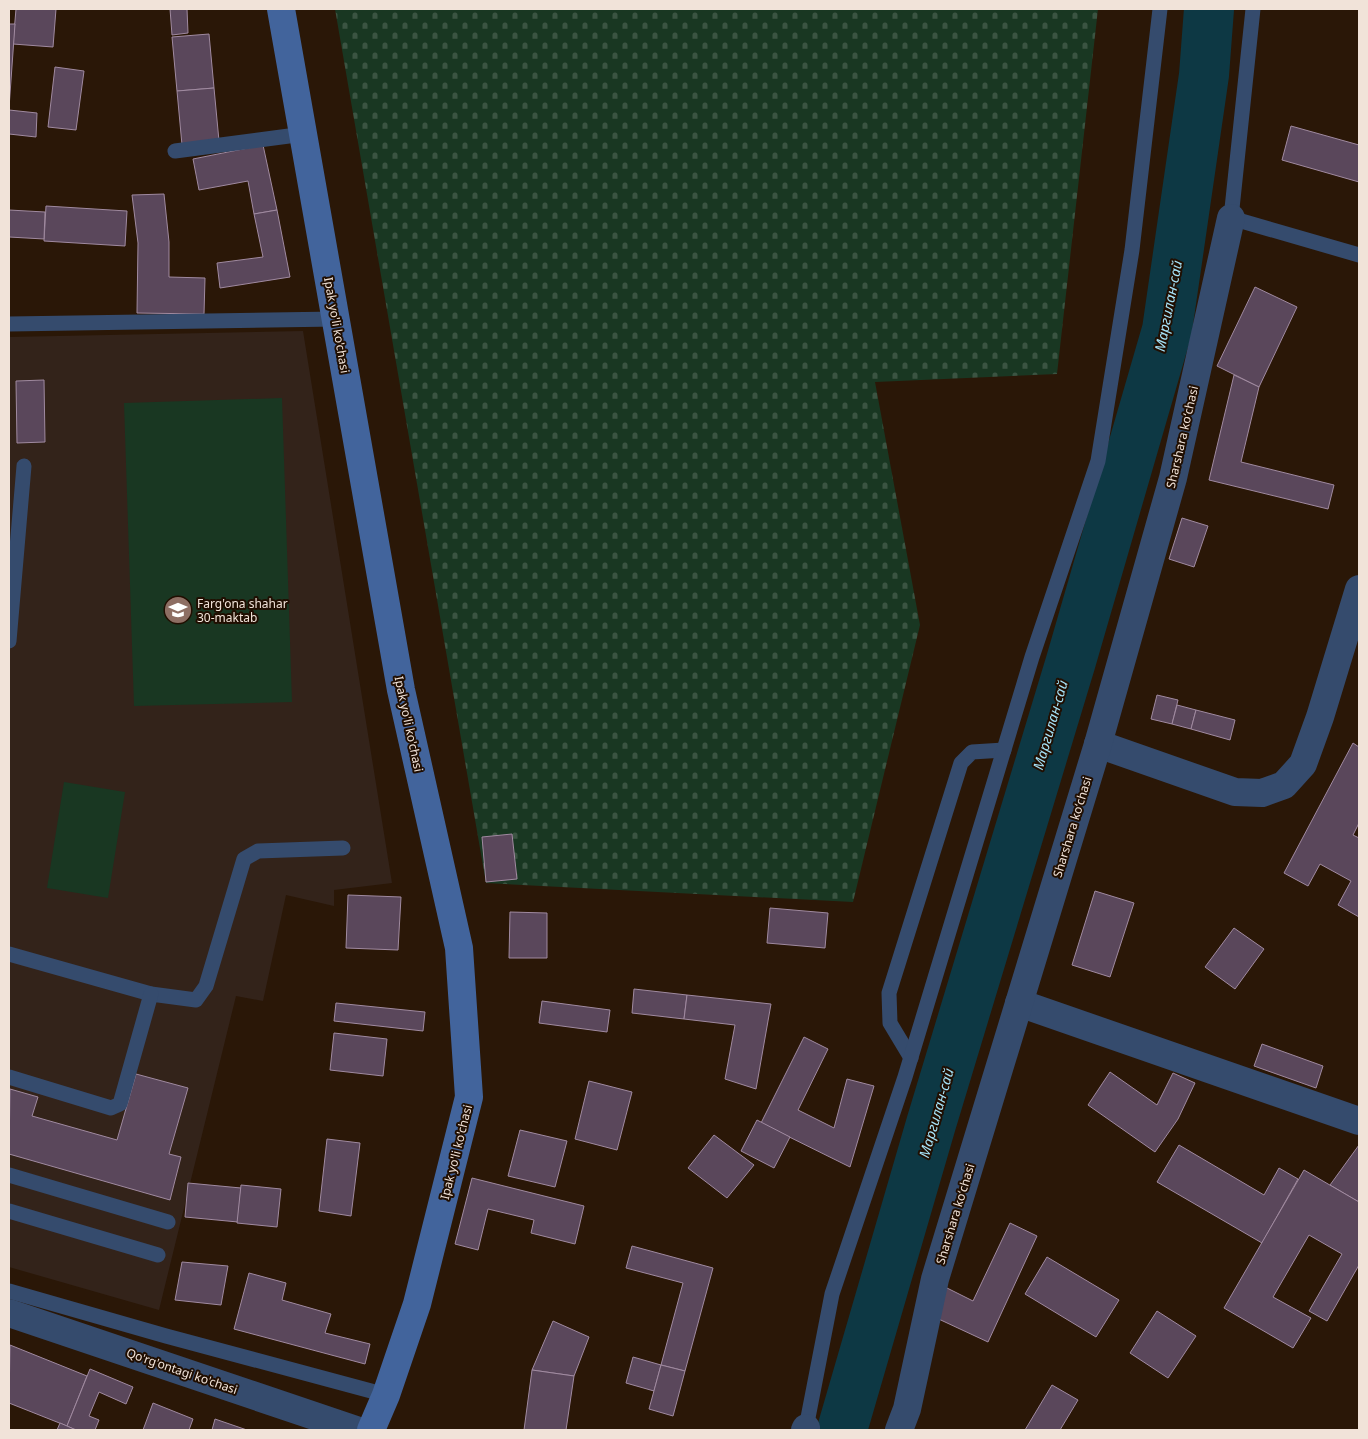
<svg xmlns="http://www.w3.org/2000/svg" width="1368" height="1439" viewBox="0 0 1368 1439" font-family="'Noto Sans',sans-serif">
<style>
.education{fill:#33231a}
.cemetery{fill:url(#cemetery-stones)}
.garden{fill:#193722}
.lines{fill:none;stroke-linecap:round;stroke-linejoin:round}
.river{stroke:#0d3844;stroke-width:50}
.building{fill:#5a475b;stroke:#a08aa0}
.lane{stroke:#354b6d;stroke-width:15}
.street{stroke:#354b6d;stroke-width:28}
.secondary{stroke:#42649c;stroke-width:28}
.labels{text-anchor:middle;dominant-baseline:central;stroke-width:4;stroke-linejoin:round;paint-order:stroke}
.street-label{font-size:12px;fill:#f1e3d9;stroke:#200e01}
.poi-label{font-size:12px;fill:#f1e3d9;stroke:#200e01;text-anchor:start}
.water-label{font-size:14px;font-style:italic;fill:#a6e3f8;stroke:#200e01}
</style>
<defs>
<pattern id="cemetery-stones" width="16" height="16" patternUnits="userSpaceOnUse" patternTransform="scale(1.25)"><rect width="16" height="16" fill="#193722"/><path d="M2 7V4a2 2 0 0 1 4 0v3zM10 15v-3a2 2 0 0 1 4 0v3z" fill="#3b5442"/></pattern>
</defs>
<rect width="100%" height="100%" fill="#2a1707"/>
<path class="education" d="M 303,331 L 392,883 L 334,890 L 334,906 L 286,895 L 263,1001 L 236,996 L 159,1310 L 9,1267 L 9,337 Z"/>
<path class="cemetery" d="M 335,9 L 1098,9 L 1057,374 L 875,382 L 920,625 L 853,902 L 486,883 Z"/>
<g class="garden">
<path d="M 282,398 L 292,702 L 134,706 L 124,403 Z"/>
<path d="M 64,782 L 125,792 L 108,898 L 47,888 Z"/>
</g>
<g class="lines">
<path class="river" d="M 842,1430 L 931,1124 L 1071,661 L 1167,330 L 1204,75 L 1209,9"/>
</g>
<g class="building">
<path d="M 16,9 L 56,9 L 53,47 L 13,44 Z"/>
<path d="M 170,9 L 187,9 L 188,33 L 172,35 Z"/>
<path d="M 9,24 L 15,24 L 9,108 Z"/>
<path d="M 209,34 L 214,88 L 177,91 L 172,37 Z"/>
<path d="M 55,67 L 84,71 L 76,130 L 48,127 Z"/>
<path d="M 214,88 L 219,141 L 182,145 L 177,91 Z"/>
<path d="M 9,110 L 37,113 L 36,137 L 9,134 Z"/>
<path d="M 1291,126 L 1359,145 L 1359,182 L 1282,160 Z"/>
<path d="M 263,145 L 277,210 L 254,214 L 248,181 L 199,190 L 193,159 Z"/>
<path d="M 164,194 L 169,242 L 169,277 L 205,278 L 204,314 L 137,313 L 138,243 L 132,195 Z"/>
<path d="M 46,206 L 127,211 L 125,246 L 44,241 Z"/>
<path d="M 9,210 L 45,212 L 44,239 L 9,237 Z"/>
<path d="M 277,210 L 290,277 L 220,288 L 217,263 L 263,257 L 254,214 Z"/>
<path d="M 1255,287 L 1297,307 L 1259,387 L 1217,366 Z"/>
<path d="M 1234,375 L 1259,387 L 1241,462 L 1334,485 L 1328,509 L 1209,480 Z"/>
<path d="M 44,380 L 45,442 L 17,443 L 16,381 Z"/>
<path d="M 1182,518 L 1208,526 L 1194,567 L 1169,559 Z"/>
<path d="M 1157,695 L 1178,700 L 1172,724 L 1151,719 Z"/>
<path d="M 1177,705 L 1196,710 L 1191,729 L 1172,724 Z"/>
<path d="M 1196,710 L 1235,720 L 1230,740 L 1191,729 Z"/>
<path d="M 1353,743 L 1359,747 L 1359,823 L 1353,835 L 1359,838 L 1359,917 L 1338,905 L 1351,881 L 1320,864 L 1308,886 L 1284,873 Z"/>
<path d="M 512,834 L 517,879 L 486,882 L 482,837 Z"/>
<path d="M 1095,891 L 1134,903 L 1110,977 L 1072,965 Z"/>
<path d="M 348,895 L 401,897 L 398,950 L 346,948 Z"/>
<path d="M 770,908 L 828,913 L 825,948 L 767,943 Z"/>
<path d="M 510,912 L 547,913 L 547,958 L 509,958 Z"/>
<path d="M 1234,928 L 1264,949 L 1235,989 L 1205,967 Z"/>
<path d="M 634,989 L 687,995 L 684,1019 L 632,1013 Z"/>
<path d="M 687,995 L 771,1004 L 756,1089 L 725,1079 L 735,1025 L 684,1019 Z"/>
<path d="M 542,1001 L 610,1010 L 607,1032 L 539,1023 Z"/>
<path d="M 336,1003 L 425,1012 L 423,1031 L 334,1021 Z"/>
<path d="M 334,1033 L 387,1039 L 383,1076 L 330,1070 Z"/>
<path d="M 804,1037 L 828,1049 L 798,1110 L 834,1128 L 847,1079 L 874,1086 L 850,1167 L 761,1123 Z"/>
<path d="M 1262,1044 L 1323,1066 L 1316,1088 L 1254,1066 Z"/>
<path d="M 1110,1072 L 1157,1105 L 1173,1073 L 1195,1083 L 1178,1119 L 1155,1152 L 1088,1105 Z"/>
<path d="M 136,1074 L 188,1088 L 169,1154 L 181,1157 L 170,1200 L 9,1154 L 10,1089 L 38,1097 L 32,1116 L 117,1140 Z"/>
<path d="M 589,1081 L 632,1092 L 617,1150 L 575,1139 Z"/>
<path d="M 757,1120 L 790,1137 L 774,1168 L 741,1151 Z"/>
<path d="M 520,1130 L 567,1141 L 555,1187 L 508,1176 Z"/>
<path d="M 714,1135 L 754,1165 L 727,1198 L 688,1168 Z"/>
<path d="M 327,1139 L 360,1143 L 351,1216 L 319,1211 Z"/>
<path d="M 1179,1145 L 1264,1195 L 1279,1168 L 1298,1179 L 1262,1243 L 1157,1182 Z"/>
<path d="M 1359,1145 L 1359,1202 L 1330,1185 Z"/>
<path d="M 1304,1170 L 1359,1202 L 1359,1265 L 1327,1321 L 1309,1311 L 1342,1254 L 1309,1235 L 1273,1297 L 1311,1318 L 1293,1348 L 1224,1308 Z"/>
<path d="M 472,1178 L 584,1206 L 575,1244 L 531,1233 L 534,1220 L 488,1209 L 478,1250 L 455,1244 Z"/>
<path d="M 188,1183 L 241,1188 L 238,1222 L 185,1217 Z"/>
<path d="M 241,1185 L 281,1189 L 277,1227 L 237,1223 Z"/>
<path d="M 1010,1223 L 1037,1236 L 988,1342 L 930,1315 L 943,1286 L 973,1301 Z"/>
<path d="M 632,1246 L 713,1268 L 685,1371 L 661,1365 L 683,1283 L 626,1268 Z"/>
<path d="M 1047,1257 L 1119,1300 L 1096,1337 L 1025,1294 Z"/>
<path d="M 182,1262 L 228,1266 L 221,1305 L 175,1300 Z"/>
<path d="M 249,1273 L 286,1283 L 282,1300 L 331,1314 L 325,1333 L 370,1344 L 365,1364 L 234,1329 Z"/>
<path d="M 1157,1311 L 1196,1336 L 1168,1378 L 1130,1353 Z"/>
<path d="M 553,1321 L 589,1337 L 574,1376 L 532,1370 Z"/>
<path d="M 10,1345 L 87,1376 L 67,1426 L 9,1403 Z"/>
<path d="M 633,1357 L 661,1365 L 654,1391 L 626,1383 Z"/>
<path d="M 661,1365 L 685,1371 L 673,1416 L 649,1409 Z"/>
<path d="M 90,1369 L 133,1387 L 126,1404 L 99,1392 L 89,1416 L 99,1420 L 95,1430 L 76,1430 L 67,1426 Z"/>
<path d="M 532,1370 L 574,1376 L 566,1430 L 524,1430 Z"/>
<path d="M 1052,1385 L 1078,1400 L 1060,1430 L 1025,1430 Z"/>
<path d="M 153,1403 L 193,1419 L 189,1430 L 143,1430 Z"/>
<path d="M 215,1419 L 247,1430 L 212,1430 Z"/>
<path d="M 60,1423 L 67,1426 L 76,1430 L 57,1430 Z"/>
</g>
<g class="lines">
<g class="lane">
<path d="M 1253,9 L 1231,218 L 1359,255"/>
<path d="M 175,151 L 304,134"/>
<path d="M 9,324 L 337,319"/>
<path d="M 9,641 L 24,466"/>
<path d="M 9,954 L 151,994 L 196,1000 L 206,986 L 244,859 L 258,851 L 343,848"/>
<path d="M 911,1058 L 890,1023 L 889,993 L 961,763 L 972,752 L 1004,750"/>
<path d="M 9,1077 L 111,1108 L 120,1104 L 151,994"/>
<path d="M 9,1175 L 168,1222"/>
<path d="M 9,1211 L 158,1255"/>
<path d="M 9,1291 L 166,1336 L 386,1395"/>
<path d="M 811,1429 L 806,1428 L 832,1294 L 905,1077 L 1032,657 L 1098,461 L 1132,250 L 1160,9"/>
</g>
<g class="street">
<path d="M 1098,744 L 1235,792 L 1262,793 L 1284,785 L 1303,764 L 1320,717 L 1359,589"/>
<path d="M 1019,1003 L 1359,1121"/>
<path d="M 9,1313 L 356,1430"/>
<path d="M 805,1430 L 806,1428"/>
<path d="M 899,1430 L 907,1409 L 935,1279 L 1098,744 L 1173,478 L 1231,218"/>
</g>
<path class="secondary" d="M 281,9 L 401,690 L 459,948 L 469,1097 L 417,1304 L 386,1395 L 371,1430"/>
</g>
<defs>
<symbol id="school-disc" viewBox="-11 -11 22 22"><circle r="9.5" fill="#8d6e63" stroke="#200e01"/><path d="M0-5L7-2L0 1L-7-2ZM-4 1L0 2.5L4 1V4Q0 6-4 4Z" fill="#fff"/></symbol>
</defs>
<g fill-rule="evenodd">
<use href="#school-disc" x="162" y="594" width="32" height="32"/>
</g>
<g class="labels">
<g class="street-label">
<text transform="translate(337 325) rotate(80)">Ipak yo'li ko'chasi</text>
<text transform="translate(1182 437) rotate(-77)">Sharshara koʻchasi</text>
<text transform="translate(409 724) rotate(78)">Ipak yo'li ko'chasi</text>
<text transform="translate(1072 827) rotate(-73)">Sharshara koʻchasi</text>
<text transform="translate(456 1152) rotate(-76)">Ipak yo'li ko'chasi</text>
<text transform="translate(955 1214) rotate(-73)">Sharshara koʻchasi</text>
<text transform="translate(182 1371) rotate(19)">Qo'rg'ontagi ko'chasi</text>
</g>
<g class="poi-label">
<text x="197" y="603">Farg'ona shahar<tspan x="197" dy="14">30-maktab</tspan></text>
</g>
<g class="water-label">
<text transform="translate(1168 306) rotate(-79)">Маргилан-сай</text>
<text transform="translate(1050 725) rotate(-74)">Маргилан-сай</text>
<text transform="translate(936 1113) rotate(-74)">Маргилан-сай</text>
</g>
</g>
<rect width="1368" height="1439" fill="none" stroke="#f1e3d9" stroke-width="20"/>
</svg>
